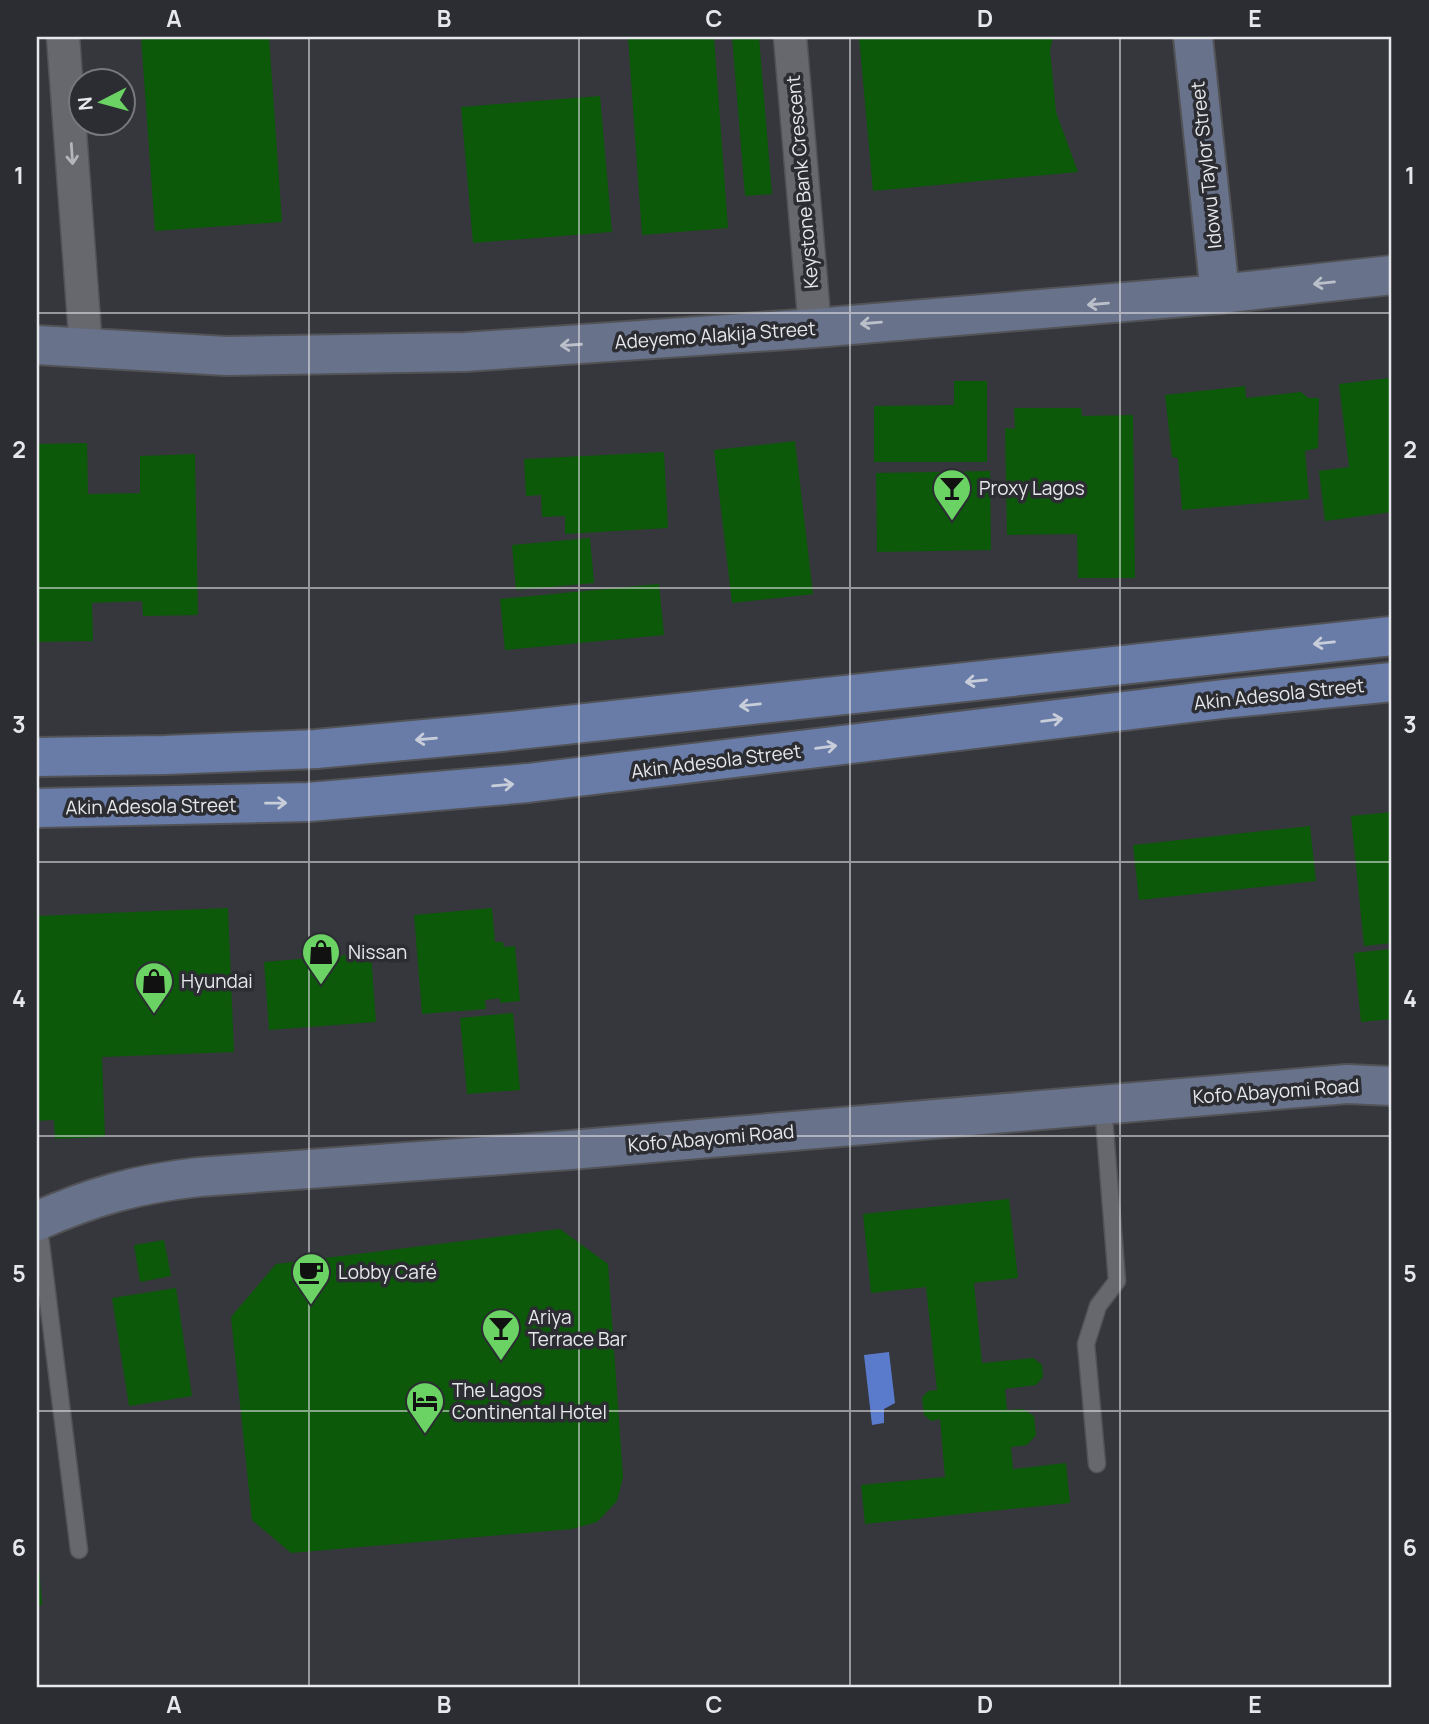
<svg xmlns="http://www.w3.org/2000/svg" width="1429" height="1724" viewBox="0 0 1429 1724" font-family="Manrope,sans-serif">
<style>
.water{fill:#5a7bcc}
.building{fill:#0c5909}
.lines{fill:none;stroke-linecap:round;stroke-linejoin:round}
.lane-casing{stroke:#525357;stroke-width:19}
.street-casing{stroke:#525357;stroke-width:35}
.secondary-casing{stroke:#525357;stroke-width:42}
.primary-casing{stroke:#525357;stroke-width:42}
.lane{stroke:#66686d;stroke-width:16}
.street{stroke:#66686d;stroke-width:32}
.secondary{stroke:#68728a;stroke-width:38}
.primary{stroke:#697ca8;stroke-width:38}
.oneway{stroke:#b3b5b9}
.oneway2{stroke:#bbbfc9}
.oneway3{stroke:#c8cdda}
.grid{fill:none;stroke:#e7e8eb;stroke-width:2;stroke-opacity:0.55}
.labels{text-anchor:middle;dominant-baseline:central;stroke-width:7;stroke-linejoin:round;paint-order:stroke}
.street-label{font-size:19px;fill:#e7e8eb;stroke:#2b2d32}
.poi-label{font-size:19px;fill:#e7e8eb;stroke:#2b2d32;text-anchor:start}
.neatline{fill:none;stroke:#e7e8eb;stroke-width:2.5}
.grid-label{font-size:23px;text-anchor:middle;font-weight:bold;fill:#e7e8eb}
</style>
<rect width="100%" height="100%" fill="#35373c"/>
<path class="water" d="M 889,1352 L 895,1403 L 884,1409 L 884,1423 L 872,1425 L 864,1355 Z"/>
<g class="building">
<path d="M 141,37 L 269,37 L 282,222 L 155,231 Z"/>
<path d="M 628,37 L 714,37 L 728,228 L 642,235 Z"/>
<path d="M 732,37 L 759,37 L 772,194 L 745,196 Z"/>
<path d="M 859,37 L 1053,37 L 1050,50 L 1056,112 L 1078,172 L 873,191 Z"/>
<path d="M 600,96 L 612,232 L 473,243 L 461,107 Z"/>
<path d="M 1390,378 L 1392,400 L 1392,512 L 1325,521 L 1319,471 L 1349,467 L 1339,384 Z"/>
<path d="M 954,381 L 987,381 L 987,462 L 874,462 L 874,406 L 954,405 Z"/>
<path d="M 1245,386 L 1246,398 L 1301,392 L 1308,398 L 1319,398 L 1318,448 L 1305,451 L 1309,499 L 1182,510 L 1178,458 L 1172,457 L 1165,395 Z"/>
<path d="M 1014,408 L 1081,408 L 1082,416 L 1133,415 L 1135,578 L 1078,578 L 1077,534 L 1007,535 L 1005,428 L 1015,429 Z"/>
<path d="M 795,441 L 813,594 L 732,603 L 714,450 Z"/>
<path d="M 87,443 L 88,494 L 140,493 L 140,456 L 195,454 L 198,615 L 143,616 L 142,601 L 92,603 L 93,641 L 37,642 L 37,444 Z"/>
<path d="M 664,452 L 668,528 L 565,534 L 565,516 L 542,517 L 541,495 L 526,496 L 524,459 Z"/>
<path d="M 990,471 L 991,550 L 877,552 L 876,473 Z"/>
<path d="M 590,538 L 594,583 L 516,590 L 512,545 Z"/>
<path d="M 659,584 L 664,635 L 505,650 L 500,599 Z"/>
<path d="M 1392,812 L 1392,943 L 1364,946 L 1351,816 Z"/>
<path d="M 1310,826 L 1316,881 L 1139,900 L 1133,845 Z"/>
<path d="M 228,908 L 234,1052 L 102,1057 L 105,1137 L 55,1139 L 54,1120 L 37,1121 L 37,916 Z"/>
<path d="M 492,908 L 495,942 L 503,942 L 504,947 L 515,946 L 520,1001 L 501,1003 L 499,998 L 485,1000 L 486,1009 L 422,1014 L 414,915 Z"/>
<path d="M 1391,949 L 1392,1019 L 1361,1022 L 1354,953 Z"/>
<path d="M 371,953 L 376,1022 L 269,1030 L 264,962 Z"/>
<path d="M 513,1013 L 520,1090 L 467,1094 L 460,1018 Z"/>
<path d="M 1009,1199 L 1018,1278 L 974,1283 L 982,1363 L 1033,1358 L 1042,1365 L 1043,1377 L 1036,1385 L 1005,1389 L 1007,1410 L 1023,1409 L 1034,1416 L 1036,1435 L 1027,1445 L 1011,1447 L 1013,1469 L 1066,1463 L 1070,1503 L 865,1524 L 861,1485 L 945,1477 L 940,1419 L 931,1421 L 924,1415 L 922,1398 L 928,1391 L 937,1390 L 926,1287 L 871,1293 L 863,1214 Z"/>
<path d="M 560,1229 L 608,1264 L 623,1477 L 617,1501 L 597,1522 L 572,1529 L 291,1553 L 252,1520 L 231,1317 L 276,1264 Z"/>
<path d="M 164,1240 L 171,1276 L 140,1282 L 134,1245 Z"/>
<path d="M 176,1288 L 192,1396 L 129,1406 L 112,1298 Z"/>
<path d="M 37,1567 L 39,1567 L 42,1605 L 37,1606 Z"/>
</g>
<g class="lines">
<defs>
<g id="lane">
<path d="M 38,1220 L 79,1550"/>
<path d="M 1097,1464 L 1086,1344 L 1098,1306 L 1117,1281 L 1103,1105"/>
</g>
<g id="street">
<path d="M 63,37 L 86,348"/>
<path d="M 790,37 L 815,328"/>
</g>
<g id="secondary">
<path d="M 1193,37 L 1220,294"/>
<path d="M 37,345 L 226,356 L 465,352 L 815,328 L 1220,294 L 1392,275"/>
<path d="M 37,1221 C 94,1196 137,1184 199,1177 L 570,1150 L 1347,1084 L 1392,1086"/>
</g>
<g id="primary">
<path d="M 37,757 L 165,755 L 316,749 L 501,732 L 1392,636"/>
<path d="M 37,808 L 309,802 L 528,783 L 1223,699 L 1392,682"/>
</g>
</defs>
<use href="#lane" class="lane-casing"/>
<use href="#street" class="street-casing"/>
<use href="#secondary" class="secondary-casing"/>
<use href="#primary" class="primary-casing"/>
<use href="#lane" class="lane"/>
<use href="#street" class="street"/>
<use href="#secondary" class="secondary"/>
<use href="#primary" class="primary"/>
</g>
<defs><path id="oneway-shaft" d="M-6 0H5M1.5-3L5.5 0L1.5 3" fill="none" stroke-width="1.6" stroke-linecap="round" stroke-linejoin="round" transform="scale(1.75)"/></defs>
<use class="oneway" href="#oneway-shaft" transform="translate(72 154) rotate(86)"/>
<g class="oneway2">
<use href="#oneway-shaft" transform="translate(1324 283) rotate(174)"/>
<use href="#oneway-shaft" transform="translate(1098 304) rotate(175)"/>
<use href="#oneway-shaft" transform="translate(871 323) rotate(175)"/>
<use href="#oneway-shaft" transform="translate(571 345) rotate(176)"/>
</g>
<g class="oneway3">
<use href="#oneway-shaft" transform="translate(1324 643) rotate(174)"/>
<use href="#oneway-shaft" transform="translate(976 681) rotate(174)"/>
<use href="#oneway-shaft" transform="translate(750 705) rotate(174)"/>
<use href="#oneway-shaft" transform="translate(1052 720) rotate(-7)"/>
<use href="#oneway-shaft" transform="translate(426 739) rotate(175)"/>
<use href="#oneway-shaft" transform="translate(826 747) rotate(-7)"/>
<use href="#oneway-shaft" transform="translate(503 785) rotate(-5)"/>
<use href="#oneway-shaft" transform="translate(276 803) rotate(-1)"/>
</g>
<path class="grid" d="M 309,37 L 309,1687M 579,37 L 579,1687M 850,37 L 850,1687M 1120,37 L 1120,1687M 37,313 L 1392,313M 37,588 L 1392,588M 37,862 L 1392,862M 37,1136 L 1392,1136M 37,1411 L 1392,1411"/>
<defs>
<symbol id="bar-pin" viewBox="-11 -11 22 30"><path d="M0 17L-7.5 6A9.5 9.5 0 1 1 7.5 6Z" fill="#6ad363" stroke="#2b2d32"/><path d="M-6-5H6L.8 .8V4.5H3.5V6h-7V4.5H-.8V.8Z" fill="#111"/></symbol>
<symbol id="shop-pin" viewBox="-11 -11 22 30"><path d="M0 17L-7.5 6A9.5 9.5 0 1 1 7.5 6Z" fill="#6ad363" stroke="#2b2d32"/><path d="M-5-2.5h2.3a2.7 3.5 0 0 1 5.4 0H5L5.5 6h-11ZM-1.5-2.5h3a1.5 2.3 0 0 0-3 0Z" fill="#111"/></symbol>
<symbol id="cafe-pin" viewBox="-11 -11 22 30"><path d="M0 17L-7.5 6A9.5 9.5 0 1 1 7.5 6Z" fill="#6ad363" stroke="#2b2d32"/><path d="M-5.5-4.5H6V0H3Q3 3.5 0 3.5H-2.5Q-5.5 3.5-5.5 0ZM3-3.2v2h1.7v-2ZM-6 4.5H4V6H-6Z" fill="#111"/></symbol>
<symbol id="hotel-pin" viewBox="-11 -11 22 30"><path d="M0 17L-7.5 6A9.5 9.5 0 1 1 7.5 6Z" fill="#6ad363" stroke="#2b2d32"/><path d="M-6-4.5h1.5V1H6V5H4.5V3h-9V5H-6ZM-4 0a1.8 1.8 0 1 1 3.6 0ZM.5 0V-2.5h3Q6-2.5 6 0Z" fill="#111"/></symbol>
</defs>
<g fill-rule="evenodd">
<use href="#bar-pin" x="930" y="466" width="44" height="60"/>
<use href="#shop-pin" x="299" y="930" width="44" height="60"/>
<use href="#shop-pin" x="132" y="959" width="44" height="60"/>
<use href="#cafe-pin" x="289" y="1250" width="44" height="60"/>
<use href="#bar-pin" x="479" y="1306" width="44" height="60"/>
<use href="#hotel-pin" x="403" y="1379" width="44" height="60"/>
</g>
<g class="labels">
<g class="street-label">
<text transform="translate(1206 165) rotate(-96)">Idowu Taylor Street</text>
<text transform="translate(802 182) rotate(-95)">Keystone Bank Crescent</text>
<text transform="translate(715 335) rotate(-4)">Adeyemo Alakija Street</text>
<text transform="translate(1279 694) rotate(-6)">Akin Adesola Street</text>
<text transform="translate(716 761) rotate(-7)">Akin Adesola Street</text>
<text transform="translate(151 806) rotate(-1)">Akin Adesola Street</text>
<text transform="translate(1276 1091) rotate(-4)">Kofo Abayomi Road</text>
<text transform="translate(711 1138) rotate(-5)">Kofo Abayomi Road</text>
</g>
<g class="poi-label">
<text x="979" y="488">Proxy Lagos</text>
<text x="348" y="952">Nissan</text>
<text x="181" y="981">Hyundai</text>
<text x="338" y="1272">Lobby Café</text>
<text x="528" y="1317">Ariya<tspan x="528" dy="22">Terrace Bar</tspan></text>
<text x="452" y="1390">The Lagos<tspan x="452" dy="22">Continental Hotel</tspan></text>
</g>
</g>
<rect width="1429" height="1724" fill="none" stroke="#2b2d32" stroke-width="77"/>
<g transform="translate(102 102) rotate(264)"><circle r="33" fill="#2b2d32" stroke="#76787c" stroke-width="2"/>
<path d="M0-5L12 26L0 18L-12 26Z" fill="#6ad363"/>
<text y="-10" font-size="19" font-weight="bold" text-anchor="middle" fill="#e7e8eb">N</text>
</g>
<rect x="38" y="38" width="1352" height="1648" class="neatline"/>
<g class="grid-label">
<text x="174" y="27">A</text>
<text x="444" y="27">B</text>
<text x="714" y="27">C</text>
<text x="985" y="27">D</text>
<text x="1255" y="27">E</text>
<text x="19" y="184">1</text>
<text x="1410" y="184">1</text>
<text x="19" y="458">2</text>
<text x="1410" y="458">2</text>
<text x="19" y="733">3</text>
<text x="1410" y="733">3</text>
<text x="19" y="1007">4</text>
<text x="1410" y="1007">4</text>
<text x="19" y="1282">5</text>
<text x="1410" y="1282">5</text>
<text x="19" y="1556">6</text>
<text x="1410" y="1556">6</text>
<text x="174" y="1713">A</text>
<text x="444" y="1713">B</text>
<text x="714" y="1713">C</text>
<text x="985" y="1713">D</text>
<text x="1255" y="1713">E</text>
</g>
</svg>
